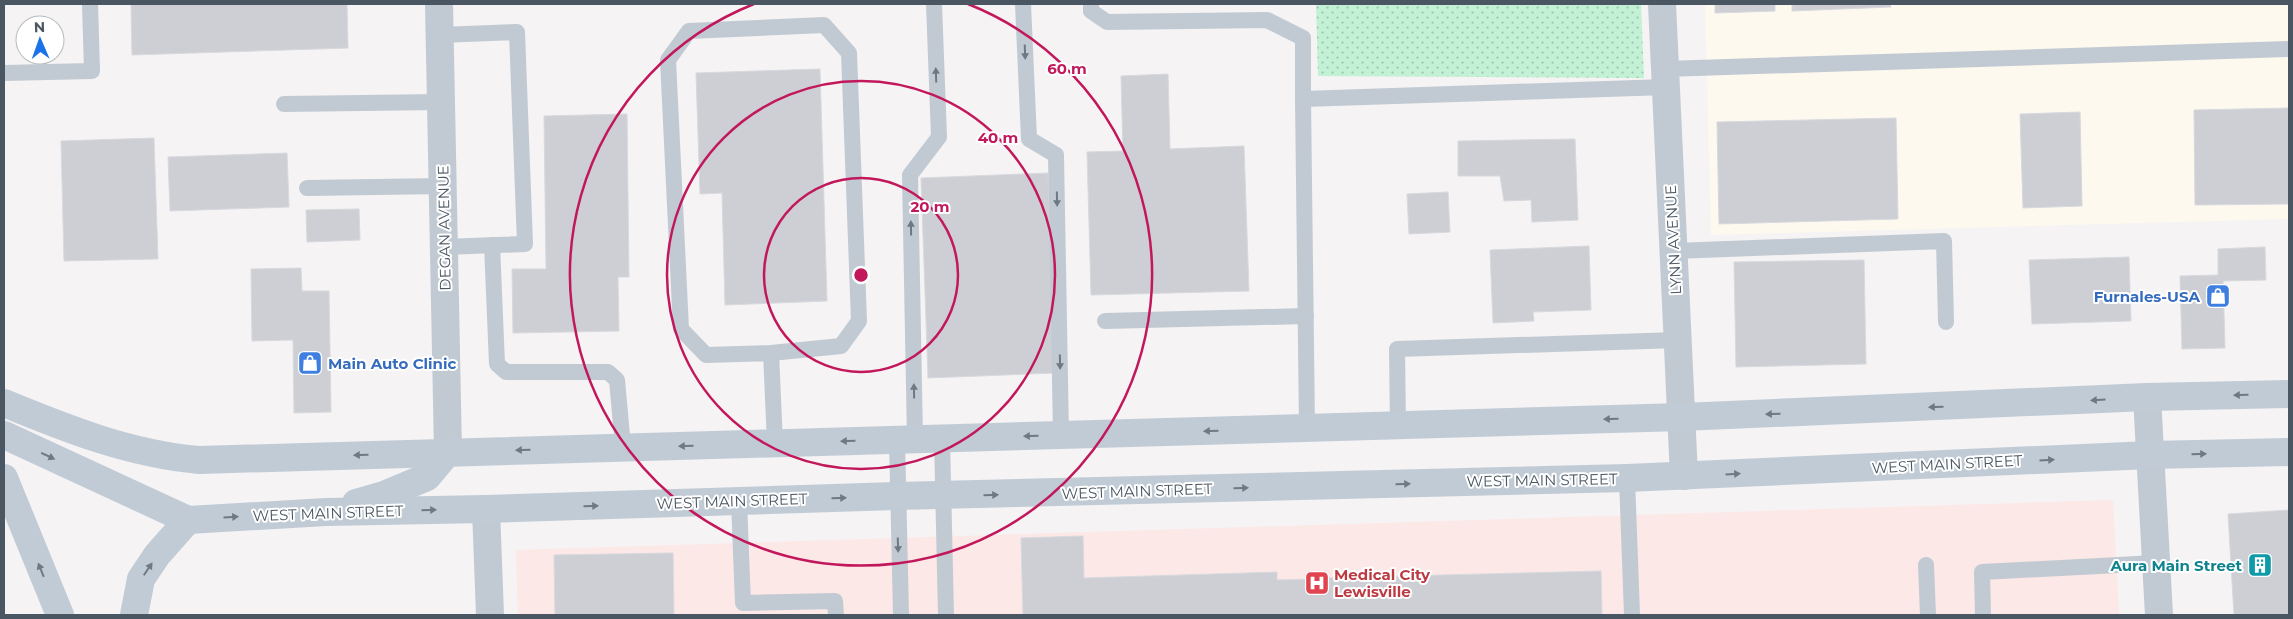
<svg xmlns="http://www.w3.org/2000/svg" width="2293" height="619" viewBox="0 0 2293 619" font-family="Montserrat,sans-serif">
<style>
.commercial{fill:#fdf9ef}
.medical{fill:#fce8e6}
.grass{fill:url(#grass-dots)}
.building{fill:#cdcfd5;stroke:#d7d9de}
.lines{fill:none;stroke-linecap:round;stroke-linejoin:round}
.service{stroke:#c1cad2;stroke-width:16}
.minor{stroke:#c1cad2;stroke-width:28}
.secondary{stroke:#c1cbd6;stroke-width:28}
.oneway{fill:#6e7983}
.oneway2{fill:#6e7984}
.ring{fill:none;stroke:#c2185b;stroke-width:2.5}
.labels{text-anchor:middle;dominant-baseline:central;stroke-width:4;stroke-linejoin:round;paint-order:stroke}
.street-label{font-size:15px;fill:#4a5661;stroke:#fff}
.shop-label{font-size:15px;font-weight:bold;fill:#366cbe;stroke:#fff;text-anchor:end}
.culture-label{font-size:15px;font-weight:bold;fill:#0d838f;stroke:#fff;text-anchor:end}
.health-label{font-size:15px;font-weight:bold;fill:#be3a42;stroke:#fff;text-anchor:start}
.centre{fill:#c2185b;stroke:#fff;stroke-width:2.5}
.ring-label{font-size:15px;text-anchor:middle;font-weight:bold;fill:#c2185b;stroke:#fff;stroke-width:4;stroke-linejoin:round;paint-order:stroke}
</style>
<defs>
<pattern id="grass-dots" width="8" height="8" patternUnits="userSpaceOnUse" patternTransform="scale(1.25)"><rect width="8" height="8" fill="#c3f1d5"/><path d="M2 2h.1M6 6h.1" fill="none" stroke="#a0c6b0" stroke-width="1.8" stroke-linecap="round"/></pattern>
</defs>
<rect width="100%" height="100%" fill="#f5f3f3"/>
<path class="commercial" d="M 1705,4 L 2289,4 L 2289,219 L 1711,235 Z"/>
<path class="medical" d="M 2113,500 L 2119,615 L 518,615 L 516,550 Z"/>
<path class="grass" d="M 1316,4 L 1641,4 L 1644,78 L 1318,76 Z"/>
<g class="building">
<path d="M 131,4 L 347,4 L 348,48 L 132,55 Z"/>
<path d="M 1715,4 L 1775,4 L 1775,11 L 1715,13 Z"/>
<path d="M 1792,4 L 1890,4 L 1891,7 L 1792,11 Z"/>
<path d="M 820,69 L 827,301 L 725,305 L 722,193 L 700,194 L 696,73 Z"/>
<path d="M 1168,74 L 1170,149 L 1244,146 L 1249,291 L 1091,295 L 1087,152 L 1123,151 L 1121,76 Z"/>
<path d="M 2289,108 L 2289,204 L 2195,205 L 2194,110 Z"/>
<path d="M 2080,112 L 2082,206 L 2023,208 L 2020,114 Z"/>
<path d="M 627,114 L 629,277 L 618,277 L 619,331 L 513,333 L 512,269 L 546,269 L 544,116 Z"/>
<path d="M 1896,118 L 1898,219 L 1719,224 L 1717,122 Z"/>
<path d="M 154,138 L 158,259 L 64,261 L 61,141 Z"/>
<path d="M 1575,139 L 1578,220 L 1532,222 L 1531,200 L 1504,201 L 1500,176 L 1458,176 L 1458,141 Z"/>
<path d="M 287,153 L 289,207 L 170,211 L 168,157 Z"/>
<path d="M 1048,173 L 1055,373 L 928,378 L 921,178 Z"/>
<path d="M 1448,192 L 1450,232 L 1409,234 L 1407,194 Z"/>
<path d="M 359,209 L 360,240 L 307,242 L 306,210 Z"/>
<path d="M 1589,246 L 1591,310 L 1533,312 L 1534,321 L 1493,323 L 1490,250 Z"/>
<path d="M 2265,247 L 2266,280 L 2223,281 L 2225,348 L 2182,349 L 2180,276 L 2218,275 L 2218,249 Z"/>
<path d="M 2129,257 L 2131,321 L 2032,324 L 2029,260 Z"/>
<path d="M 1864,260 L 1866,364 L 1736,367 L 1734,262 Z"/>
<path d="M 301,268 L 302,291 L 329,291 L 331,412 L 294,413 L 293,340 L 252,341 L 251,269 Z"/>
<path d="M 2289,510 L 2289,615 L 2234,615 L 2228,514 Z"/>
<path d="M 1083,536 L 1084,578 L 1277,572 L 1277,580 L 1317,579 L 1317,575 L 1322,576 L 1322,578 L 1601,571 L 1602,615 L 1023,615 L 1021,538 Z"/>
<path d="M 673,553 L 674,615 L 555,615 L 554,555 Z"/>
</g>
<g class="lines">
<g class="service">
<path d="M 1023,4 L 1029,139 L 1056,155 L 1061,435"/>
<path d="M 1091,4 L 1091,11 L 1107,22 L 1267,20 L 1303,38 L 1303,99 L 1666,87"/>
<path d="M 440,35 L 517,32 L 525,244 L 444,247"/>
<path d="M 1665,69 L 2289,49"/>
<path d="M 4,73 L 92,71 L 90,4"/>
<path d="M 1303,99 L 1307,428"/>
<path d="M 284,104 L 441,102"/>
<path d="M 307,188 L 443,186"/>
<path d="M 492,245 L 497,364 L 506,372 L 608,372 L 617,380 L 623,447"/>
<path d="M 1674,251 L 1944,241 L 1946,322"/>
<path d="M 1105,321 L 1306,316"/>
<path d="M 771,353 L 706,355 L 681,329 L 668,60 L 689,31 L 824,25 L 849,53 L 859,321 L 841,346 L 771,353 L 775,443"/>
<path d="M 1398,426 L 1397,349 L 1678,340"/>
<path d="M 915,439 L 910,175 L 939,137 L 934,4"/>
<path d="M 942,439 L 946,615"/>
<path d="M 897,440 L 901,615"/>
<path d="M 1627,478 L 1632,615"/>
<path d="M 739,501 L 743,603 L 835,601 L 836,615"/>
<path d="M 1926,565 L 1928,615"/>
<path d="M 1983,615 L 1982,572 L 2156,563"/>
</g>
<g class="minor">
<path d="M 439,4 L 448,452"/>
<path d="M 1662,4 L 1684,476"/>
<path d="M 2147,397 L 2159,615"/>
<path d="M 486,509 L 490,615"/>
</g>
<g class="secondary">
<path d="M 4,403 C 67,429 130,454 199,460 L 1682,417 L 2147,397 L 2289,394"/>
<path d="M 4,435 L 188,520 L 326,512 L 486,509 L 897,496 L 1627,478 L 2150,455 L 2289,452"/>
<path d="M 4,478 L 60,615"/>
<path d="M 356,503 L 384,495 L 427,477 L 448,452"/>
<path d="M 134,615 L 141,579 L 157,555 L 188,520"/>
</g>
</g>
<defs><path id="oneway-solid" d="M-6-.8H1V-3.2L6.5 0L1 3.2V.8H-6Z" transform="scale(1.25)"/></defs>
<g class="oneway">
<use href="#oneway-solid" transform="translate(1025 52) rotate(88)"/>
<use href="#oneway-solid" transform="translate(936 75) rotate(-92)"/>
<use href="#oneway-solid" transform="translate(1057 199) rotate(89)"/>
<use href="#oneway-solid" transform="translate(911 228) rotate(-91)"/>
<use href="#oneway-solid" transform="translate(1060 362) rotate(89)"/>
<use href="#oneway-solid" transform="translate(914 391) rotate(-91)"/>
<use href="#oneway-solid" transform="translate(898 545) rotate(88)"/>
</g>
<g class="oneway2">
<use href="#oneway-solid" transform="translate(2241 395) rotate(178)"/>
<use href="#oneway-solid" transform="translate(2098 400) rotate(177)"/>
<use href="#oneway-solid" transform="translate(1936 407) rotate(178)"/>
<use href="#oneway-solid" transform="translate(1773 414) rotate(178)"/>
<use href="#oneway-solid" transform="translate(1611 419) rotate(178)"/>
<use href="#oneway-solid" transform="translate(1211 431) rotate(178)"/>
<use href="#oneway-solid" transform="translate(1031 436) rotate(178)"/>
<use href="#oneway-solid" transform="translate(848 441) rotate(179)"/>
<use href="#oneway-solid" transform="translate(686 446) rotate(178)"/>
<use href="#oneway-solid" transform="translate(523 450) rotate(179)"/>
<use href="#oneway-solid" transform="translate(2199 454) rotate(-1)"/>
<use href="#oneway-solid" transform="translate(361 455) rotate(178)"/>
<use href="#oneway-solid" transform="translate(48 456) rotate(25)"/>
<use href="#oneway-solid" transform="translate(2047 460) rotate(-3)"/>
<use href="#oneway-solid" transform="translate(1733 474) rotate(-3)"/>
<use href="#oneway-solid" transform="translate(1403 484) rotate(-2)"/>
<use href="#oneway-solid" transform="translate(1241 488) rotate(-2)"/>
<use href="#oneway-solid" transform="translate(991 495) rotate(-2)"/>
<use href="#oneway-solid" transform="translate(839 498) rotate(-2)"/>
<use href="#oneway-solid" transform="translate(591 506) rotate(-2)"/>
<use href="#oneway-solid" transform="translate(429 510) rotate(-1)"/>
<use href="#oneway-solid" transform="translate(231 517) rotate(-4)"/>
<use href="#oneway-solid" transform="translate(148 569) rotate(-56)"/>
<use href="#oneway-solid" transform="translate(41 570) rotate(-112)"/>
</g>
<g class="ring">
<circle cx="861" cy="275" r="97"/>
<circle cx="861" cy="275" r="194"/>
<path d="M968 4A291 291 0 1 1 754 4"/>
</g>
<defs>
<symbol id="shop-square" viewBox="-11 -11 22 22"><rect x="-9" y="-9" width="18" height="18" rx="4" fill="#3f7fe0" stroke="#fff"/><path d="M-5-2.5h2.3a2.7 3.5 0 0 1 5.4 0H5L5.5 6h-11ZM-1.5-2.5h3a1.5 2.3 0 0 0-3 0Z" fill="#fff"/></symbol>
<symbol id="building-square" viewBox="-11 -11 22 22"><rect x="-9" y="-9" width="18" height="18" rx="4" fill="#0f9aa8" stroke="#fff"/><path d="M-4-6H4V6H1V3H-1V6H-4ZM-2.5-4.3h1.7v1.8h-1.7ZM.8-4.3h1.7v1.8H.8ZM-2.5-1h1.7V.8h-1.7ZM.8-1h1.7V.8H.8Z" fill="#fff"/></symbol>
<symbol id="hospital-square" viewBox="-11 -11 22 22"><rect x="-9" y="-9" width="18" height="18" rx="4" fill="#e0444e" stroke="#fff"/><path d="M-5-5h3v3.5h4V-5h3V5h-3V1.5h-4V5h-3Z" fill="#fff"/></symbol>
</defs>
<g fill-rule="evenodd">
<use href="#shop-square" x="2204" y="282" width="28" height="28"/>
<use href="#shop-square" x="296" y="349" width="28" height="28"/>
<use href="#building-square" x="2246" y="551" width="28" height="28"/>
<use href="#hospital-square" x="1303" y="569" width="28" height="28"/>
</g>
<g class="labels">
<g class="street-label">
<text transform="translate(444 228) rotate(-91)">DEGAN AVENUE</text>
<text transform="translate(1673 240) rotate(-93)">LYNN AVENUE</text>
<text transform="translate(1947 464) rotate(-3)">WEST MAIN STREET</text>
<text transform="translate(1542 480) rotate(-1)">WEST MAIN STREET</text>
<text transform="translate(1137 491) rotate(-2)">WEST MAIN STREET</text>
<text transform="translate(732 501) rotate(-2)">WEST MAIN STREET</text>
<text transform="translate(328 513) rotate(-2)">WEST MAIN STREET</text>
</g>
<g class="shop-label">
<text x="2200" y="296">Furnales-USA</text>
<text x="328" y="363" text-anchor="start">Main Auto Clinic</text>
</g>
<g class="culture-label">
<text x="2242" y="565">Aura Main Street</text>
</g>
<g class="health-label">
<text x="1334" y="574">Medical City<tspan x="1334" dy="17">Lewisville</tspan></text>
</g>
</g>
<circle cx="861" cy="275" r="8" class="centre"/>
<g class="ring-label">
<text x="1067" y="74">60 m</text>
<text x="998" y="143">40 m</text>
<text x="930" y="212">20 m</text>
</g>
<rect width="2293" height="619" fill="none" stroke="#4a5661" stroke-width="10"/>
<g transform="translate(40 40) rotate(358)"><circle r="24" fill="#ffffff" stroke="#b7bbc0"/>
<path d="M0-4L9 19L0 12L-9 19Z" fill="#1a73e8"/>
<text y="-8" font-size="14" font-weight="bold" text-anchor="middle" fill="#4a5661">N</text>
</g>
</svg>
